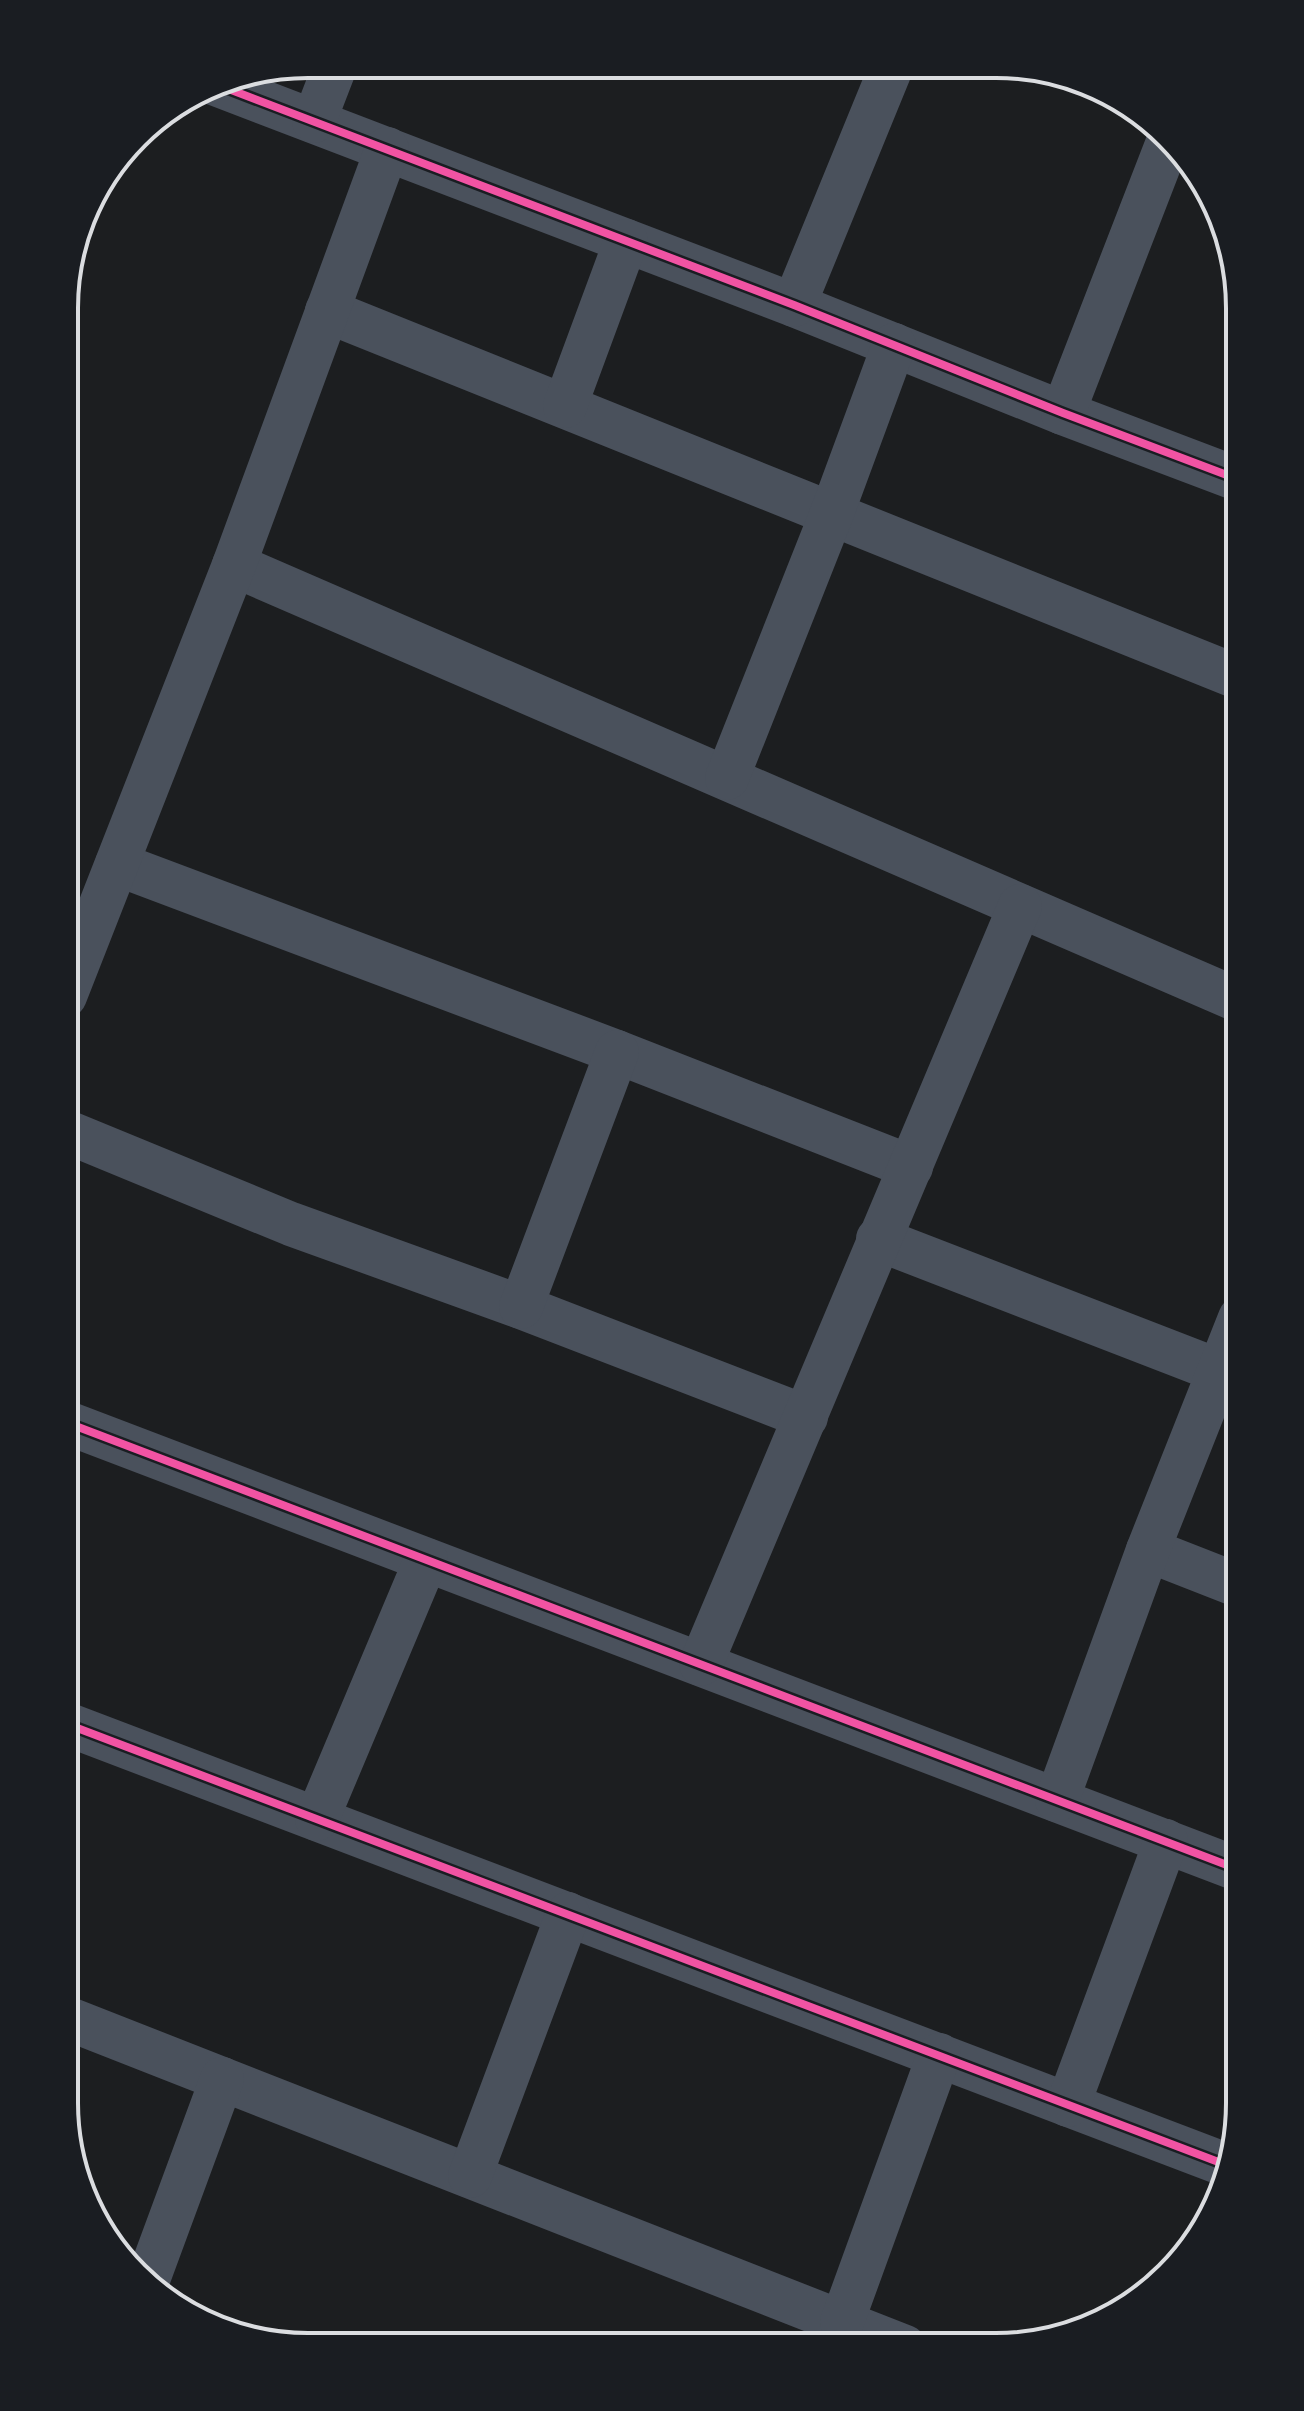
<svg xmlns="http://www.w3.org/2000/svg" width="1304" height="2411" viewBox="0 0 1304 2411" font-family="'Noto Serif',serif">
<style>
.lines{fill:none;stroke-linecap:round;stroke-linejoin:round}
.street{stroke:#4a515c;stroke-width:44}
.cycleway-casing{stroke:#1a1d22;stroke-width:13}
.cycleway{stroke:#f153a3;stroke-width:8}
.rim{fill:none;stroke:#dbdde0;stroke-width:4}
</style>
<rect width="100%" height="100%" fill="#1c1e20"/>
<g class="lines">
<g class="street">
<path d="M 213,83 L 794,305 L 1063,413 L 1240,480"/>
<path d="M 314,121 L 336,64"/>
<path d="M 794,305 L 891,68"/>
<path d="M 327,311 L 1240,678"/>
<path d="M 565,406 L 626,241"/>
<path d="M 1063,413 L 1168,142"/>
<path d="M 234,565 L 1240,1001"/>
<path d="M 727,778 L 832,513 L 894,345"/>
<path d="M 117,864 L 617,1052 L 911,1167"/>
<path d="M 65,996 L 234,565 L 387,149"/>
<path d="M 65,1131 L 291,1224 L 521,1307 L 806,1417"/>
<path d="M 878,1239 L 1240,1379"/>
<path d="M 521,1307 L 617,1052"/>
<path d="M 65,1422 L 1240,1870"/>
<path d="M 1148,1550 L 1240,1586"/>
<path d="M 701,1664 L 1020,906"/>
<path d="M 64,1723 L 1229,2166"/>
<path d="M 1057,1800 L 1148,1550 L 1240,1318"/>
<path d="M 317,1819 L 426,1560"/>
<path d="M 64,2017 L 905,2347"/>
<path d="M 1068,2105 L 1166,1841"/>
<path d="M 470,2176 L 568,1914"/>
<path d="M 146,2285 L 222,2079"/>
<path d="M 842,2322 L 939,2055"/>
</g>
<defs>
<g id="cycleway">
<path d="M 213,83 L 794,305 L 1063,413 L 1240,480"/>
<path d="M 65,1422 L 1240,1870"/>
<path d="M 64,1723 L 1229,2166"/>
</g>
</defs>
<use href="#cycleway" class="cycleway-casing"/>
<use href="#cycleway" class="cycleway"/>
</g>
<path d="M0 0H1304V2411H0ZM308 78H996A230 230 0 0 1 1226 308V2103A230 230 0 0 1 996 2333H308A230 230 0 0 1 78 2103V308A230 230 0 0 1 308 78Z" fill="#1a1d22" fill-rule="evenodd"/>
<path class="rim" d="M308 78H996A230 230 0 0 1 1226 308V2103A230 230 0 0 1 996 2333H308A230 230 0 0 1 78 2103V308A230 230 0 0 1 308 78Z"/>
</svg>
